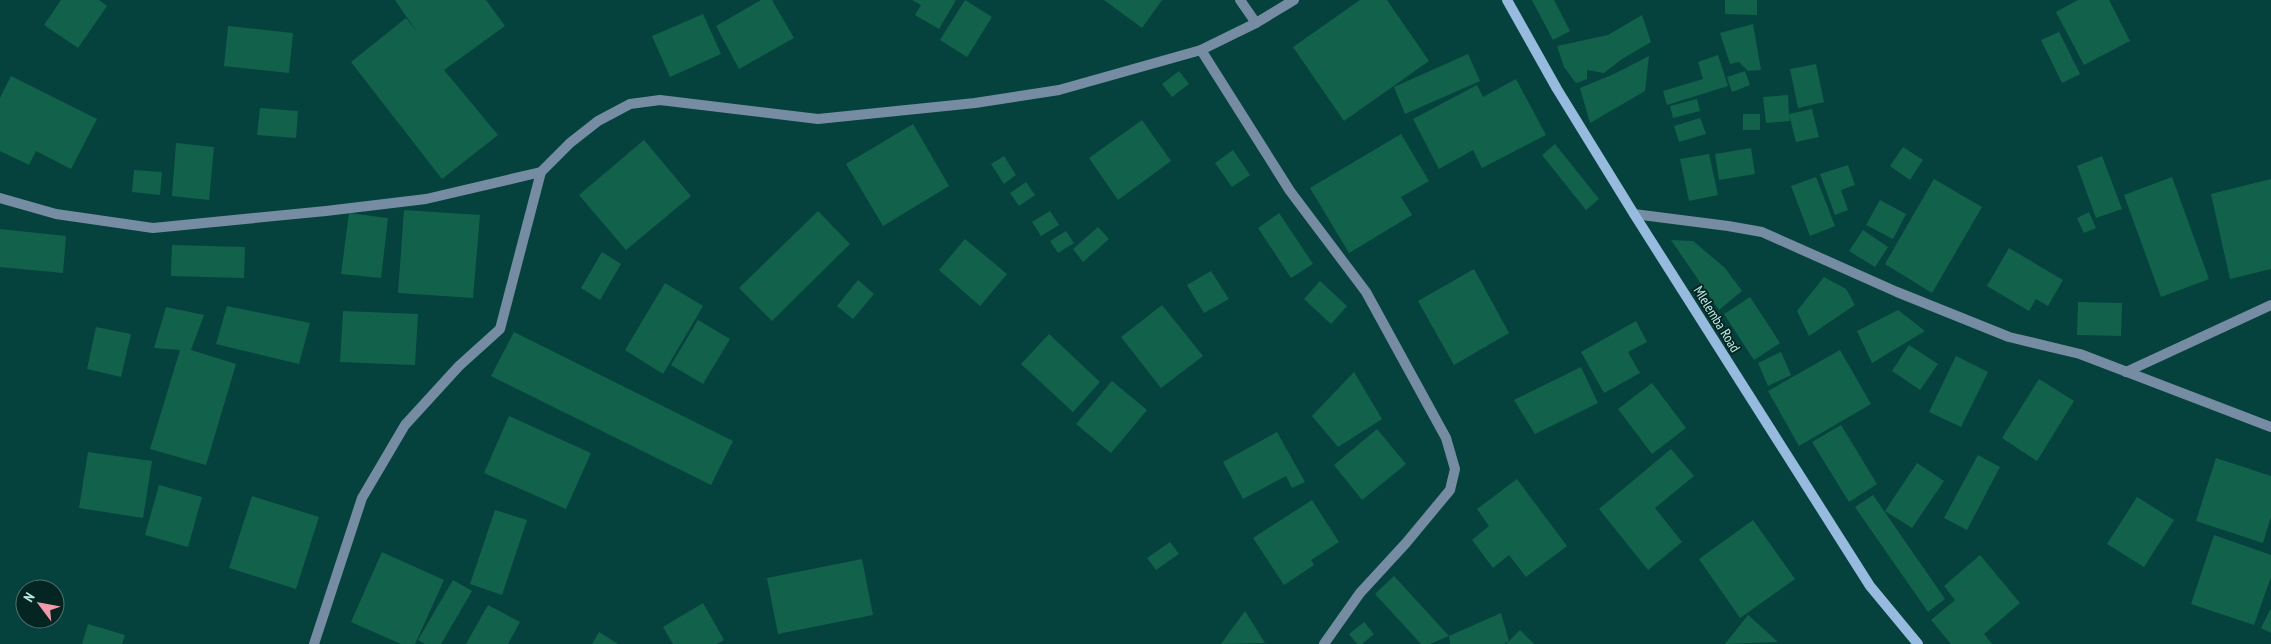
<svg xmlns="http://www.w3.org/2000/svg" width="2271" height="644" viewBox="0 0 2271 644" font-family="'PT Sans Narrow',sans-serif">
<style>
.building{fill:#12624b}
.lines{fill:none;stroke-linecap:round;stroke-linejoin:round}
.street{stroke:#758ca2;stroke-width:10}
.secondary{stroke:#97bbde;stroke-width:10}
.labels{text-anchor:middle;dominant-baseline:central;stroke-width:4;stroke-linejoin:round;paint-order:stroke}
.street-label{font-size:14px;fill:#bdeae5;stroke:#042522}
</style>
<rect width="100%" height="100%" fill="#05413d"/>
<g class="building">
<path d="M 61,0 L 99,0 L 107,6 L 78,48 L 44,25 Z"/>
<path d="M 395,0 L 486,0 L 505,26 L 444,70 L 498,135 L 442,179 L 351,62 L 406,18 L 417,32 Z"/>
<path d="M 761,0 L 772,0 L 794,38 L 739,69 L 716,26 Z"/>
<path d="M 912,0 L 956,0 L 939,29 L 915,15 L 921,5 Z"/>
<path d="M 965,0 L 992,17 L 967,57 L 940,40 Z"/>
<path d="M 1104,0 L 1162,0 L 1142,28 Z"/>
<path d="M 1360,0 L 1387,0 L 1429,61 L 1344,121 L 1293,47 Z"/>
<path d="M 1532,0 L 1554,0 L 1570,31 L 1553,40 Z"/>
<path d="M 1725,0 L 1757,0 L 1757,15 L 1725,14 Z"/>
<path d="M 2078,0 L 2109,0 L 2130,41 L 2084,65 L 2056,12 Z"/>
<path d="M 703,14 L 721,54 L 670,77 L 652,36 Z"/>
<path d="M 1642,15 L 1651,42 L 1622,59 L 1604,73 L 1587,70 L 1587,79 L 1576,83 L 1564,67 L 1557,46 L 1608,35 Z"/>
<path d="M 1753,24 L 1761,70 L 1748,71 L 1739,62 L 1730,64 L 1720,33 Z"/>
<path d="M 228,26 L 293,33 L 289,73 L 224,66 Z"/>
<path d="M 2059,32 L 2080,74 L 2062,83 L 2041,40 Z"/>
<path d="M 1468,54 L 1480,81 L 1405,114 L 1394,87 Z"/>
<path d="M 1718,55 L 1728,86 L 1667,105 L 1663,91 L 1703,79 L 1698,62 Z"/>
<path d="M 1649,56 L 1645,91 L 1590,123 L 1580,88 L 1614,74 Z"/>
<path d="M 1816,64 L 1824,102 L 1798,108 L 1790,69 Z"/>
<path d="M 1179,71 L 1189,84 L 1172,97 L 1162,84 Z"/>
<path d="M 1745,71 L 1750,85 L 1732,92 L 1727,77 Z"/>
<path d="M 11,76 L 97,119 L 71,169 L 36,151 L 29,165 L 0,151 L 0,98 Z"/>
<path d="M 1516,79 L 1546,135 L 1482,168 L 1473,150 L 1439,169 L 1413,119 L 1477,85 L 1483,97 Z"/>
<path d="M 1788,95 L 1789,114 L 1812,109 L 1819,137 L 1796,142 L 1789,114 L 1790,121 L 1766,123 L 1763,97 Z"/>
<path d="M 1697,99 L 1700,111 L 1673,118 L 1670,106 Z"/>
<path d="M 260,108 L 298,111 L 296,138 L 257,135 Z"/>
<rect x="1743" y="114" width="17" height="16"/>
<path d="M 1700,118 L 1706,134 L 1679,142 L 1674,126 Z"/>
<path d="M 1142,120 L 1171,161 L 1118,200 L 1089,158 Z"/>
<path d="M 913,124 L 949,186 L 883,226 L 846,164 Z"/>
<path d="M 1401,134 L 1429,181 L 1401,197 L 1412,215 L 1349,253 L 1310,188 Z"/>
<path d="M 644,140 L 691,196 L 626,250 L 579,195 Z"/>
<path d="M 176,143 L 214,147 L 209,200 L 172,196 Z"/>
<path d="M 1555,144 L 1599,199 L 1586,210 L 1542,155 Z"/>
<path d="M 1903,147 L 1923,160 L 1910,180 L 1890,166 Z"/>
<path d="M 1751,148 L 1755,174 L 1719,180 L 1715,154 Z"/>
<path d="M 1233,150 L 1250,175 L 1232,187 L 1215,163 Z"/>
<path d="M 1709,154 L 1718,195 L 1689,201 L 1680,159 Z"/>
<path d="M 1004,156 L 1016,175 L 1004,184 L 991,164 Z"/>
<path d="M 2102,156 L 2122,209 L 2096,218 L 2077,166 Z"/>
<path d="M 1848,165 L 1855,185 L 1841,190 L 1848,210 L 1835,215 L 1820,174 Z"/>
<path d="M 134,170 L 162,172 L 160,195 L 132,192 Z"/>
<path d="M 1816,177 L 1835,226 L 1810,236 L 1791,186 Z"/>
<path d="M 2172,177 L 2209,279 L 2161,297 L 2124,195 Z"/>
<path d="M 1934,179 L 1982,207 L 1932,293 L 1885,264 Z"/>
<path d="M 2271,179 L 2271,269 L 2230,279 L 2211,194 Z"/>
<path d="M 1026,182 L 1035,195 L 1019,206 L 1010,193 Z"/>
<path d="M 1880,200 L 1906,214 L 1893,239 L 1866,225 Z"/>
<path d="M 404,210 L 480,215 L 473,298 L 398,293 Z"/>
<path d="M 818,211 L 850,244 L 772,321 L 739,288 Z"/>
<path d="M 1050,211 L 1059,225 L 1041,236 L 1032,222 Z"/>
<path d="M 2089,212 L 2096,228 L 2084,233 L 2077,218 Z"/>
<path d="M 349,213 L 388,218 L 381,278 L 341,274 Z"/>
<path d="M 1279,213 L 1313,264 L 1291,278 L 1258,228 Z"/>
<path d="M 1098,227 L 1109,239 L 1083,262 L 1073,249 Z"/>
<path d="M 0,229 L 66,236 L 63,273 L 0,267 Z"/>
<path d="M 1863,230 L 1888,247 L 1875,267 L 1849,251 Z"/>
<path d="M 1066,231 L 1074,243 L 1058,253 L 1050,241 Z"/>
<path d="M 965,239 L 1007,274 L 980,306 L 939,270 Z"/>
<path d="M 1671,240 L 1693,241 L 1725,268 L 1742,291 L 1719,310 Z"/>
<path d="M 172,245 L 245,247 L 244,278 L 171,276 Z"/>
<path d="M 2009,248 L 2063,280 L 2048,306 L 2036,299 L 2029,311 L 1987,286 Z"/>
<path d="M 602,252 L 621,264 L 600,300 L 581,288 Z"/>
<path d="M 1474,269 L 1509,333 L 1454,365 L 1418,301 Z"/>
<path d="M 1211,271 L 1229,299 L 1204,313 L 1187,285 Z"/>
<path d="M 1824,277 L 1846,289 L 1855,305 L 1809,336 L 1797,311 Z"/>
<path d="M 858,280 L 874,294 L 853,319 L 837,306 Z"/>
<path d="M 1320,281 L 1347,306 L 1331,324 L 1304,299 Z"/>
<path d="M 665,283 L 703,306 L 663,374 L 625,350 Z"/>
<path d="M 1750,297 L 1780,343 L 1754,360 L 1724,314 Z"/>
<path d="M 2078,302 L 2122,303 L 2121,336 L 2077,335 Z"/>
<path d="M 1162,305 L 1203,356 L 1161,388 L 1121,337 Z"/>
<path d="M 227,306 L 310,323 L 299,364 L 216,344 Z"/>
<path d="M 166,307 L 204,315 L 191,350 L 236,364 L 206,465 L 150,449 L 180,350 L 154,348 Z"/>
<path d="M 1898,310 L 1925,331 L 1872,363 L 1857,331 Z"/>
<path d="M 343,311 L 418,314 L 415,365 L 340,362 Z"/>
<path d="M 698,320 L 730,339 L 703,384 L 671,365 Z"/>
<path d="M 1636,321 L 1647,342 L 1628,352 L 1640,373 L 1604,393 L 1581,352 Z"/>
<path d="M 96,327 L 131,334 L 121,377 L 87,369 Z"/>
<path d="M 514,332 L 733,441 L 711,485 L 491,376 Z"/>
<path d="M 1049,334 L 1100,382 L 1073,412 L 1021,364 Z"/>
<path d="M 1909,345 L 1938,364 L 1920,390 L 1892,371 Z"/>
<path d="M 1840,350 L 1871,404 L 1799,446 L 1768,391 Z"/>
<path d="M 1781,352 L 1791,375 L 1768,386 L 1758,363 Z"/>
<path d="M 1956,356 L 1988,372 L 1961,427 L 1929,412 Z"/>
<path d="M 1581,367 L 1598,403 L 1535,434 L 1514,400 Z"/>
<path d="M 1354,372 L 1382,419 L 1338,447 L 1312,416 Z"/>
<path d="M 2039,379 L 2074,401 L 2037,461 L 2002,438 Z"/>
<path d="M 1112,381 L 1147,410 L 1111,453 L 1076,424 Z"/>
<path d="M 1652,383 L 1686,428 L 1652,454 L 1618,409 Z"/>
<path d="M 509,416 L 591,453 L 566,509 L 484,473 Z"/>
<path d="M 1841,425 L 1877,484 L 1849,502 L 1812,442 Z"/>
<path d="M 1377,429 L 1406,464 L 1362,500 L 1334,465 Z"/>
<path d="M 1277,432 L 1305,482 L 1292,488 L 1286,476 L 1243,499 L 1223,462 Z"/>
<path d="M 1671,449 L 1694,476 L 1655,508 L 1682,542 L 1648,570 L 1599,509 Z"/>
<path d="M 88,452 L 152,461 L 143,518 L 79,508 Z"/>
<path d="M 1978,455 L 2000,467 L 1967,530 L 1944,518 Z"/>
<path d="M 2216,458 L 2271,476 L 2271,517 L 2263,543 L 2196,521 Z"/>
<path d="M 1917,463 L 1944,481 L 1912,528 L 1885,511 Z"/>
<path d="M 1517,479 L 1567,546 L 1526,577 L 1509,555 L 1493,568 L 1472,540 L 1489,526 L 1477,509 Z"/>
<path d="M 159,485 L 202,497 L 188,547 L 145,535 Z"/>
<path d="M 1873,495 L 1945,599 L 1928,612 L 1855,507 Z"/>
<path d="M 252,496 L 319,517 L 296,589 L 229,568 Z"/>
<path d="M 2137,497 L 2174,520 L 2144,567 L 2107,544 Z"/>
<path d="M 1312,500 L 1339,542 L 1311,560 L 1314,565 L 1284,585 L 1253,538 Z"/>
<path d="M 495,510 L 527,520 L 502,595 L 470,584 Z"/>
<path d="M 1753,520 L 1795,579 L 1740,618 L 1699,559 Z"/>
<path d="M 2214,535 L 2271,555 L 2271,577 L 2254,625 L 2191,604 Z"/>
<path d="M 1170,542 L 1179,554 L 1156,570 L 1147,558 Z"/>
<path d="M 382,552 L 444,580 L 415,644 L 401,644 L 351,622 Z"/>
<path d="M 1980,555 L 2020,603 L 1984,634 L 1992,644 L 1951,644 L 1931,620 L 1955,600 L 1944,586 Z"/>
<path d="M 862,559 L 873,615 L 778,634 L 767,578 Z"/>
<path d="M 1394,576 L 1449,636 L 1430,644 L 1421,644 L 1375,594 Z"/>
<path d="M 453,580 L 472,591 L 441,644 L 425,644 L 418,640 Z"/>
<path d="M 703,603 L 724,640 L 717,644 L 673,644 L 663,627 Z"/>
<path d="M 488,605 L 520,622 L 508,644 L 466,644 Z"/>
<path d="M 2271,608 L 2271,633 L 2261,628 Z"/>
<path d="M 1245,611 L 1265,643 L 1221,644 Z"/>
<path d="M 1501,613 L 1509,641 L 1504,644 L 1450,644 L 1449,636 Z"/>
<path d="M 1748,615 L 1778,642 L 1725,644 Z"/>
<path d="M 1364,622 L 1374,634 L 1362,644 L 1357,644 L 1349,634 Z"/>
<path d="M 88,624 L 125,635 L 122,644 L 82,644 Z"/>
<path d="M 1520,630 L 1534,644 L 1506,644 Z"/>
<path d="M 599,632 L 618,644 L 592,644 Z"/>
</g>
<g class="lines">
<g class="street">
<path d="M 1240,0 L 1256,23"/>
<path d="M 1201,50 L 1290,191 L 1366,292 L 1446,438 L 1455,469 L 1450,490 L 1406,543 L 1360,593 L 1324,644"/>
<path d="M 0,198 L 56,214 L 153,228 L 326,211 L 426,199 L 541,172 L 570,143 L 598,121 L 630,104 L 660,100 L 818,119 L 975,103 L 1059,90 L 1201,50 L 1256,23 L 1294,0"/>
<path d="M 1634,214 L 1728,226 L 1762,232 L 1897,292 L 2009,337 L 2080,354 L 2271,427"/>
<path d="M 2126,372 L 2271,305"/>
<path d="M 314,644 L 362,498 L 405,425 L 459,366 L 500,329 L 541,172"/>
</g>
<path class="secondary" d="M 1507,0 L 1557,89 L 1634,214 L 1870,586 L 1918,644"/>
</g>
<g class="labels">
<g class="street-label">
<text transform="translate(1717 319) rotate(58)">Mlelemba Road</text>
</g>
</g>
<g transform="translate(40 604) rotate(302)"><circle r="24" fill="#042522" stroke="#4e7470"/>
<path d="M0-4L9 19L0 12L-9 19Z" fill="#f39aaa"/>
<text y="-8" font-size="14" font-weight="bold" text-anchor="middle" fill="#bdeae5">N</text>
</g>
</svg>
